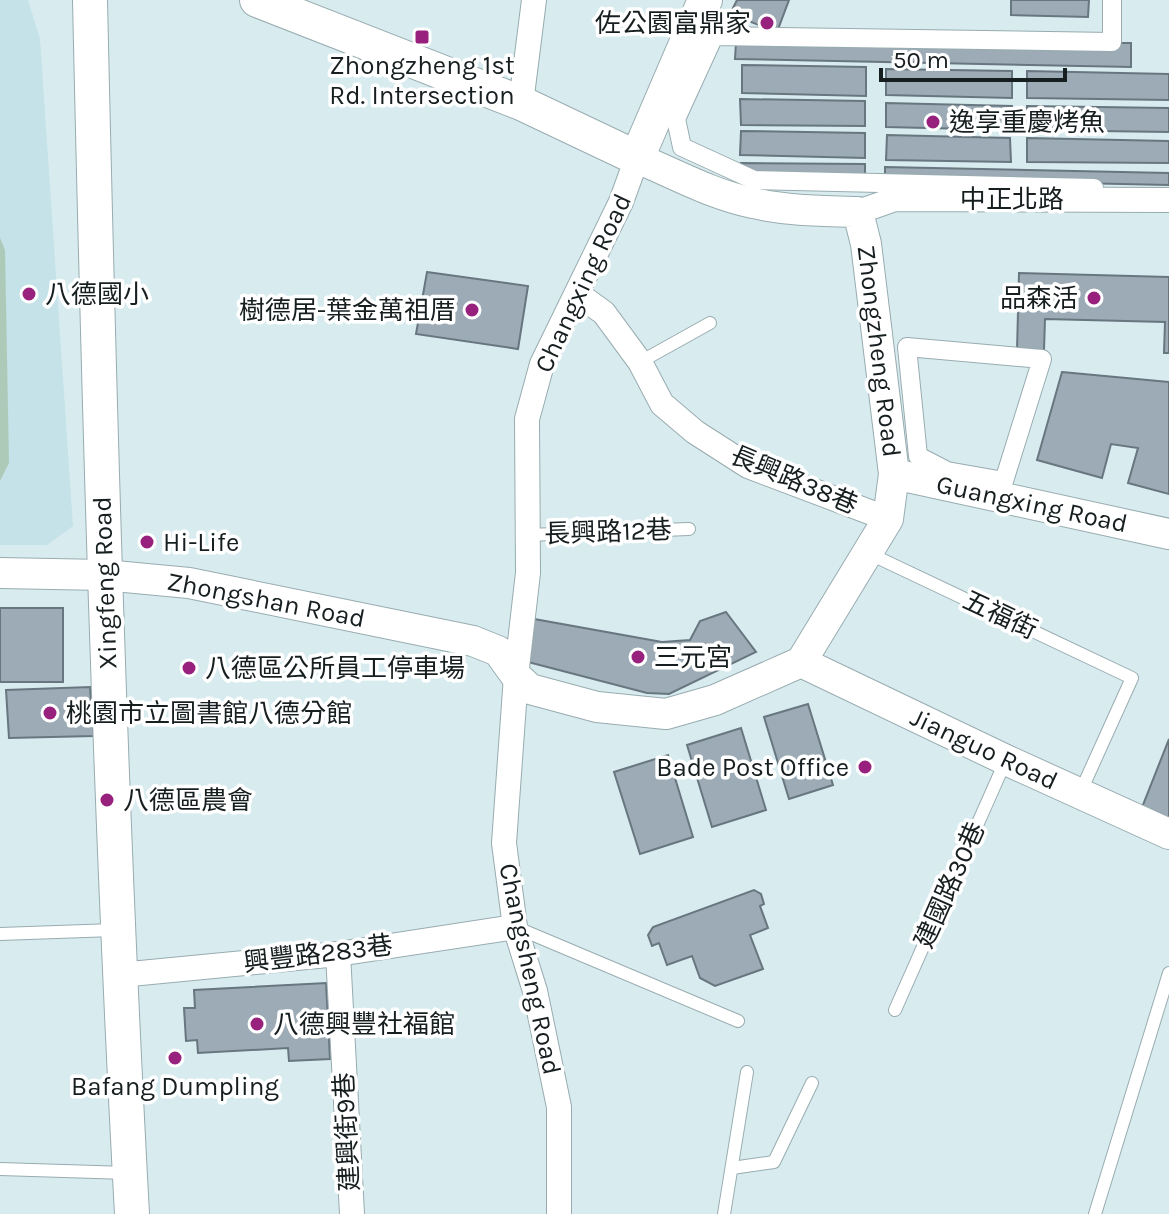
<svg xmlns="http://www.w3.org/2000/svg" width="1169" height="1214" viewBox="0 0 1169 1214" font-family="Karla,'Noto Sans TC',sans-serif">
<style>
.built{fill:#c4e2e7}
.green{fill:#adcab8}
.building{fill:#9cabb5;stroke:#68767f;stroke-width:2}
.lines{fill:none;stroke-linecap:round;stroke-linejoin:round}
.service-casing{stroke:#98acb0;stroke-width:14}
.pedestrian-casing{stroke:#98acb0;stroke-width:20}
.minor-casing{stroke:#98acb0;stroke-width:26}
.tertiary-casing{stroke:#98acb0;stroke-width:32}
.secondary-casing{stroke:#98acb0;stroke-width:36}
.service{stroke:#fff;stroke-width:12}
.pedestrian{stroke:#fff;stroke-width:18}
.minor{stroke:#fff;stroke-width:24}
.tertiary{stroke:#fff;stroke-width:30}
.secondary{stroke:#fff;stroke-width:34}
.poi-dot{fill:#97217d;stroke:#fff;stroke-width:3}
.labels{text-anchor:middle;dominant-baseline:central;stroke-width:7;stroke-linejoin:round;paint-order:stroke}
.poi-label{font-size:26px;fill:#171e20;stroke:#fff;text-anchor:start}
.street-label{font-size:26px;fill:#171e20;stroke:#fff}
</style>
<rect width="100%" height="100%" fill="#d8ecf0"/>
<path class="built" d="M 0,0 L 28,0 L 40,39 L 73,526 L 47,545 L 0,545 Z"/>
<path class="green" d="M 0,238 L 5,250 L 9,463 L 0,481 Z"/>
<g class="building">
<path d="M 737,0 L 789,0 L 777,32 L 730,14 Z"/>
<path d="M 1011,0 L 1089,0 L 1088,17 L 1011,15 Z"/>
<path d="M 736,42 L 1131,43 L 1131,67 L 735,59 Z"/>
<path d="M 742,65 L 866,67 L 866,96 L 742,93 Z"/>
<path d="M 886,69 L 1012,71 L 1012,98 L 886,95 Z"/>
<path d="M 1027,71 L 1169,74 L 1169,100 L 1027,98 Z"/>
<path d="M 740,99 L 865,101 L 865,126 L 741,125 Z"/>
<path d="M 886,103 L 1012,106 L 1011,130 L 886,127 Z"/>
<path d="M 1027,106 L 1169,108 L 1169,132 L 1026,130 Z"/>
<path d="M 741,131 L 865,133 L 865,158 L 740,155 Z"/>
<path d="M 887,135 L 1010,138 L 1011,162 L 886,160 Z"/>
<path d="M 1027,138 L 1169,141 L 1169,163 L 1027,162 Z"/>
<path d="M 741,163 L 865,164 L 865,177 L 740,177 Z"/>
<path d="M 885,167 L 1169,173 L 1169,185 L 885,179 Z"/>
<path d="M 427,272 L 528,286 L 518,349 L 416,334 Z"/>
<path d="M 1019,273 L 1169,277 L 1169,353 L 1164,353 L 1165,322 L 1045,319 L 1044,350 L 1017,350 Z"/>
<path d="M 1062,372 L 1169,382 L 1169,494 L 1128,483 L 1138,448 L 1111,444 L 1102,478 L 1037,460 Z"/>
<rect x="0" y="608" width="63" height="74"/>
<path d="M 726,612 L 756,652 L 669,694 L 647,693 L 528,662 L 534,619 L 662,642 L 690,640 L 700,621 Z"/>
<path d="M 90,687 L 94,736 L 9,738 L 6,690 Z"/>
<path d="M 808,704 L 833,785 L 789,799 L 764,717 Z"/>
<path d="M 741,728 L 766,810 L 712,827 L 687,745 Z"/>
<path d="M 1169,739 L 1169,822 L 1141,810 Z"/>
<path d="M 668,755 L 693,837 L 640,854 L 614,772 Z"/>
<path d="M 754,890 L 761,894 L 764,904 L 760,906 L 768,928 L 750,935 L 763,969 L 715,986 L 700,978 L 692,956 L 667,965 L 659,943 L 652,946 L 648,935 L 653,927 Z"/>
<path d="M 326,983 L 330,1059 L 289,1061 L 288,1048 L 198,1053 L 197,1040 L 186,1041 L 184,1008 L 195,1008 L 194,990 Z"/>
</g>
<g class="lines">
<defs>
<g id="service">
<path d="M 640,362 L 710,323"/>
<path d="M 528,535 L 689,529"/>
<path d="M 868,553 L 1132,678 L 1080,793"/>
<path d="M 515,927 L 738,1021"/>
<path d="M 0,934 L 114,930"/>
<path d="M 895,1010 L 1006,760"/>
<path d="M 732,1168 L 774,1162 L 812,1083"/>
<path d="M 0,1169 L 127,1173"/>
<path d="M 724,1214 L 747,1072"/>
<path d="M 1095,1214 L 1169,973"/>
</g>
<g id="pedestrian">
<path d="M 1094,188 L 754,180 L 682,147 L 676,119 L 714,36 L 1112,42 L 1112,0"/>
<path d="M 907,347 L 1042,359 L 1004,481 L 947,471 L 918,456 Z"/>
</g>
<g id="minor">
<path d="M 521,103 L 534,0"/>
<path d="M 858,212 L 895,199 L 1169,200"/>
<path d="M 578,294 L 604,313 L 640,362 L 662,404 L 695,432 L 748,466 L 888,519"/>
<path d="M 338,954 L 352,1214"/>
<path d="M 120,975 L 338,954 L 515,927"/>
<path d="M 559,1214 L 559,1107 L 535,991 L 515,927 L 504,843 L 516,676 L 528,573 L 527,419 L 542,364 L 621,202 L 637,158"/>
</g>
<g id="tertiary">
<path d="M 894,474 L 1169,534"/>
<path d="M 0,573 L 104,575 L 189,583 L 473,641 L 498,651 L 516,676 L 530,689 L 597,707 L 666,714 L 715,700 L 801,662 L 888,519 L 894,474 L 866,244 L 858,212 C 823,211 788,211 753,203 C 713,195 675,174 637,158"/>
<path d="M 801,662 L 1006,760 L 1169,834"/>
</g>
<g id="secondary">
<path d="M 90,0 C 99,405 110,810 132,1214"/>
<path d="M 257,0 L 521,103 L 637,158 L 705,0"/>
</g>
</defs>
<use href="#service" class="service-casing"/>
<use href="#pedestrian" class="pedestrian-casing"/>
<use href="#minor" class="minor-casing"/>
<use href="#tertiary" class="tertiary-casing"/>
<use href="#secondary" class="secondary-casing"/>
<use href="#service" class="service"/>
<use href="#pedestrian" class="pedestrian"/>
<use href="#minor" class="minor"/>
<use href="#tertiary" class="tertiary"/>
<use href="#secondary" class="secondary"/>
</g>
<g class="poi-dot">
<circle cx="767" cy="23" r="8"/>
<rect x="414" y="29" width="16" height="16" rx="4"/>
<circle cx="933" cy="122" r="8"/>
<circle cx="29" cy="294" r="8"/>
<circle cx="1094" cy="298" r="8"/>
<circle cx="472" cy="310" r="8"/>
<circle cx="147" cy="542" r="8"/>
<circle cx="638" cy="657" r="8"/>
<circle cx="189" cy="668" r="8"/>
<circle cx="50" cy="713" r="8"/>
<circle cx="865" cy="767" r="8"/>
<circle cx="107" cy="800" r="8"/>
<circle cx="257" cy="1024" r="8"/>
<circle cx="175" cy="1058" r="8"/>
</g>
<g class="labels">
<g class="poi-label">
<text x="751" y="23" text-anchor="end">佐公園富鼎家</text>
<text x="422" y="65" text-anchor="middle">Zhongzheng 1st<tspan x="422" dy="30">Rd. Intersection</tspan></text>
<text x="949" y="122">逸享重慶烤魚</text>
<text x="45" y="294">八德國小</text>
<text x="1078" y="298" text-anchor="end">品森活</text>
<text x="456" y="310" text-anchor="end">樹德居-葉金萬祖厝</text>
<text x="163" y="542">Hi-Life</text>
<text x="654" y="657">三元宮</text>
<text x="205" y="668">八德區公所員工停車場</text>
<text x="66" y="713">桃園市立圖書館八德分館</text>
<text x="849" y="767" text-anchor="end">Bade Post Office</text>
<text x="123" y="800">八德區農會</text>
<text x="273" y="1024">八德興豐社福館</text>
<text x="175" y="1086" text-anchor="middle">Bafang Dumpling</text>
</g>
<g class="street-label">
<text x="1012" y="199">中正北路</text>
<text transform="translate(583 283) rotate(-65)">Changxing Road</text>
<text transform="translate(879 351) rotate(83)">Zhongzheng Road</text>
<text transform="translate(794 480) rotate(23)">長興路38巷</text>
<text transform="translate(1032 504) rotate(12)">Guangxing Road</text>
<text transform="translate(608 532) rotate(-2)">長興路12巷</text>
<text transform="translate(105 583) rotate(-92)">Xingfeng Road</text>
<text transform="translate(266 600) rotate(11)">Zhongshan Road</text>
<text transform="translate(1000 615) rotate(25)">五福街</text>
<text transform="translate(984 749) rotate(25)">Jianguo Road</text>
<text transform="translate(950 885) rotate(-66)">建國路30巷</text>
<text transform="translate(318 954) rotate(-7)">興豐路283巷</text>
<text transform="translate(530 969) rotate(78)">Changsheng Road</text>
<text transform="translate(347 1132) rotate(-93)">建興街9巷</text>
</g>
</g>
<path d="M881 68v12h184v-12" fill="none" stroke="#171e20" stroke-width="4"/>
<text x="893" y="68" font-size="24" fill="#171e20" stroke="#ffffff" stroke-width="6" paint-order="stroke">50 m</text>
</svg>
